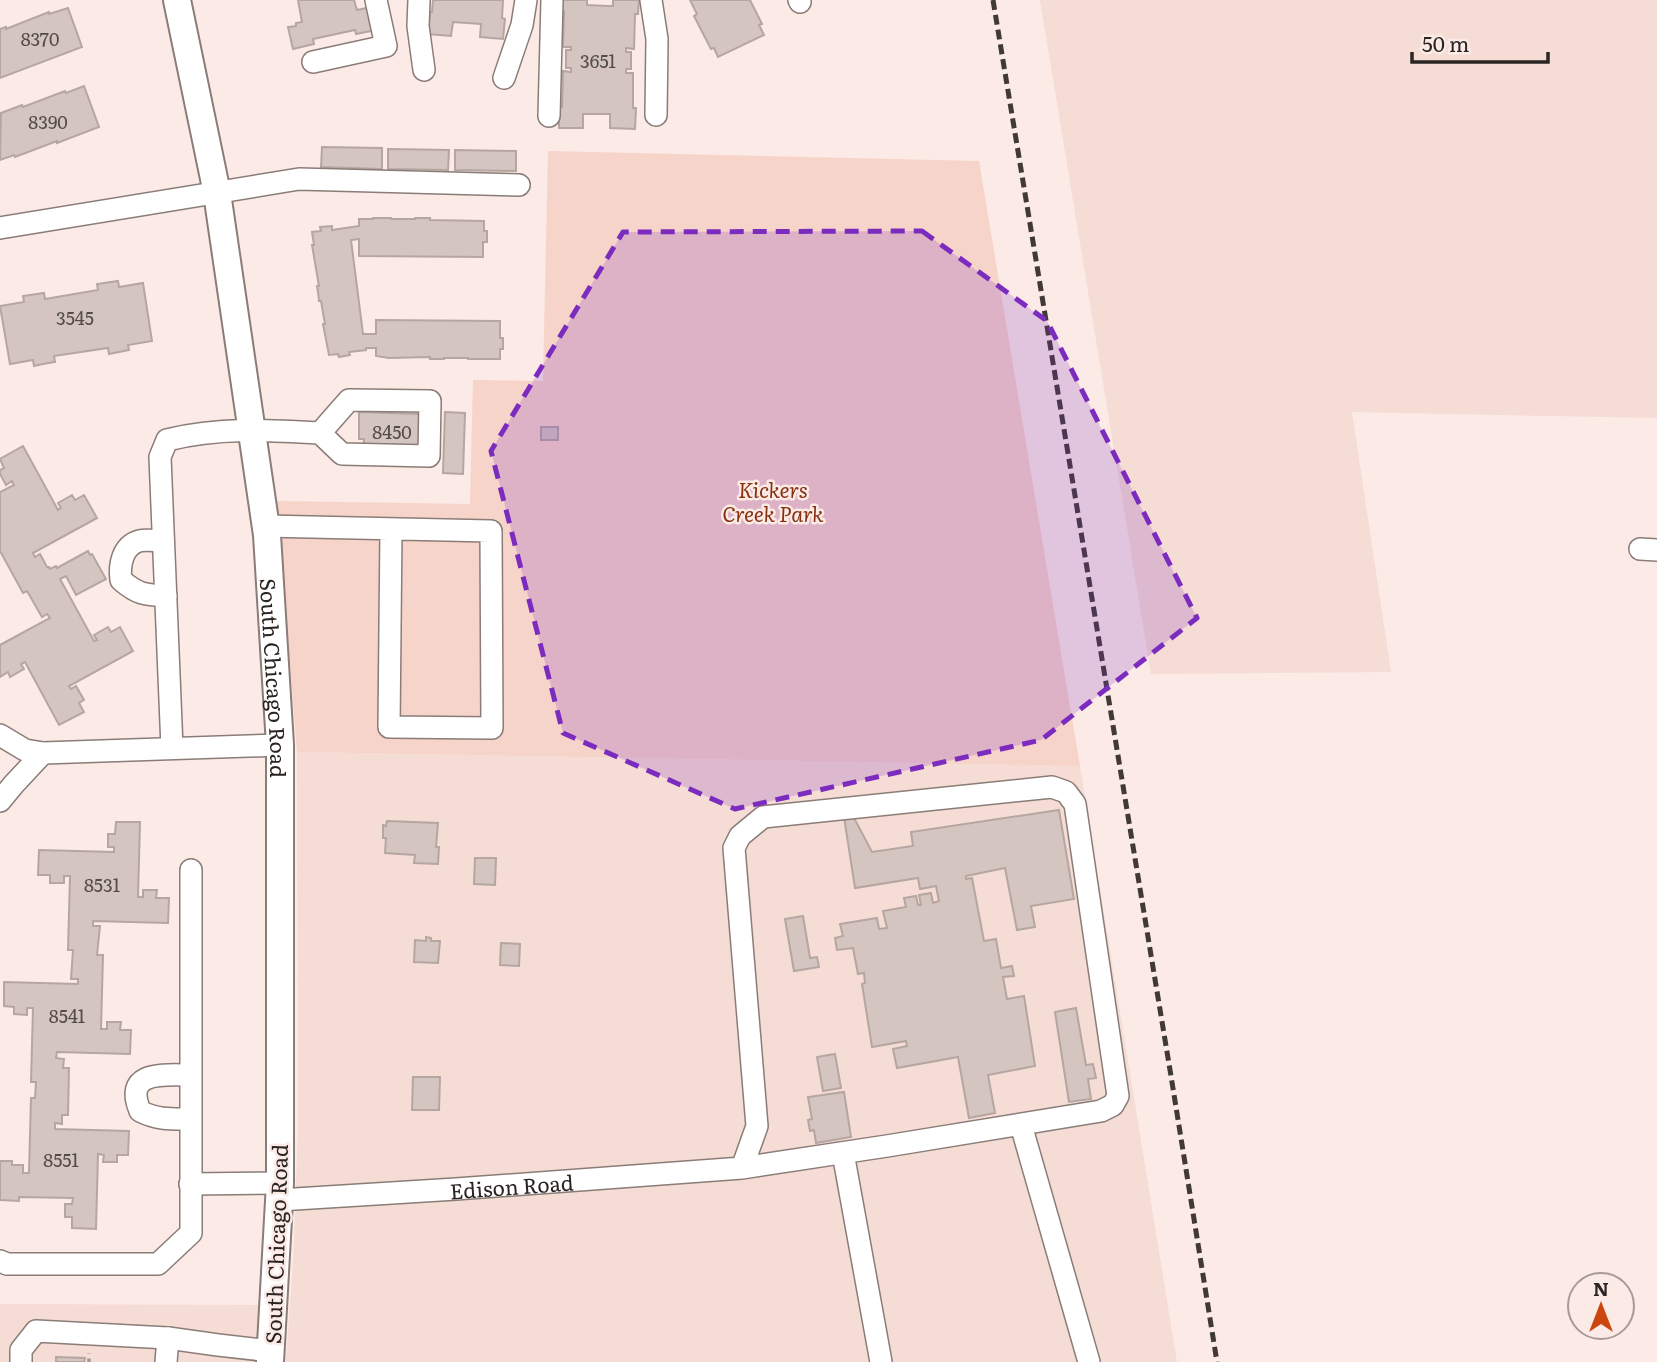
<svg xmlns="http://www.w3.org/2000/svg" width="1657" height="1362" viewBox="0 0 1657 1362" font-family="Literata,serif">
<style>
.built{fill:#f5dcd5}
.green{fill:#f7d4c9}
.building{fill:#d4c5c0;stroke:#b5a6a1;stroke-width:2}
.lines{fill:none;stroke-linecap:round;stroke-linejoin:round}
.minor-casing{stroke:#8a7c77;stroke-width:24}
.major-casing{stroke:#8a7c77;stroke-width:30}
.path{stroke:#a69995;stroke-width:3.5;stroke-dasharray:3.5 5;stroke-linecap:butt}
.minor{stroke:#fff;stroke-width:21}
.major{stroke:#fff;stroke-width:26}
.rail{stroke:#403936;stroke-width:5;stroke-dasharray:10 5;stroke-linecap:butt}
.marked{fill:#7b2cbf;fill-opacity:0.2;stroke:#7b2cbf;stroke-width:5;stroke-dasharray:14 9;stroke-linejoin:round}
.labels{text-anchor:middle;dominant-baseline:central;stroke-width:5;stroke-linejoin:round;paint-order:stroke}
.number-label{font-size:18px;fill:#544c4a}
.park-label{font-size:21px;font-style:italic;fill:#873010;stroke:#fbeae5}
.street-label{font-size:21px;fill:#2a2422;stroke:#fbeae5}
</style>
<rect width="100%" height="100%" fill="#fbeae5"/>
<g class="built">
<path d="M 1040,0 L 1657,0 L 1657,418 L 1352,412 L 1391,672 L 1151,674 Z"/>
<path d="M 297,752 L 1080,766 L 1177,1362 L 286,1362 L 294,1247 L 298,1124 Z"/>
<path d="M 0,1304 L 262,1305 L 259,1362 L 0,1362 Z"/>
</g>
<path class="green" d="M 548,151 L 979,161 L 1080,766 L 297,752 L 277,501 L 470,504 L 473,380 L 543,381 Z"/>
<g class="building">
<path d="M 298,0 L 354,0 L 357,10 L 371,7 L 376,30 L 356,34 L 355,30 L 313,39 L 314,44 L 293,49 L 288,27 L 296,26 L 296,23 L 302,22 Z"/>
<path d="M 433,0 L 503,0 L 502,18 L 505,19 L 503,39 L 480,37 L 481,24 L 453,22 L 451,36 L 428,34 L 430,12 L 432,12 Z"/>
<path d="M 562,0 L 587,0 L 587,5 L 608,6 L 613,6 L 613,0 L 639,0 L 638,14 L 635,14 L 634,49 L 626,48 L 626,52 L 631,52 L 631,69 L 626,69 L 626,73 L 633,73 L 633,108 L 636,108 L 635,129 L 610,128 L 610,114 L 583,114 L 583,128 L 559,128 L 559,107 L 562,107 L 563,71 L 571,72 L 571,68 L 566,68 L 566,50 L 571,50 L 571,47 L 563,47 L 564,11 L 562,11 Z"/>
<path d="M 690,0 L 750,0 L 762,24 L 759,25 L 764,35 L 718,57 L 714,48 L 711,49 L 694,16 L 697,14 Z"/>
<path d="M 68,8 L 82,47 L 0,78 L 0,29 L 6,27 L 6,29 L 49,12 L 49,14 Z"/>
<path d="M 84,86 L 99,127 L 57,143 L 57,141 L 15,157 L 14,155 L 0,160 L 1,113 L 22,105 L 23,107 L 65,91 L 66,93 Z"/>
<path d="M 322,147 L 382,148 L 382,169 L 321,167 Z"/>
<path d="M 388,149 L 449,150 L 448,170 L 388,169 Z"/>
<path d="M 455,150 L 516,151 L 516,171 L 455,170 Z"/>
<path d="M 373,218 L 391,218 L 391,219 L 415,219 L 415,218 L 430,218 L 430,220 L 484,221 L 484,231 L 487,231 L 487,242 L 483,242 L 483,257 L 359,256 L 359,239 L 351,240 L 363,334 L 376,334 L 376,320 L 500,321 L 500,338 L 503,338 L 503,349 L 500,349 L 500,359 L 468,359 L 468,358 L 444,358 L 444,359 L 430,359 L 430,357 L 389,358 L 376,356 L 376,348 L 366,348 L 366,350 L 349,352 L 350,355 L 339,357 L 338,354 L 329,355 L 323,324 L 325,324 L 321,301 L 319,301 L 318,292 L 317,286 L 319,286 L 312,245 L 314,245 L 312,232 L 321,231 L 320,227 L 332,226 L 332,230 L 359,226 L 359,219 L 373,219 Z"/>
<path d="M 118,281 L 119,287 L 143,283 L 152,341 L 128,345 L 129,350 L 109,354 L 108,348 L 54,356 L 55,362 L 43,364 L 34,366 L 33,360 L 10,364 L 0,306 L 24,302 L 23,296 L 44,293 L 45,299 L 98,290 L 97,284 Z"/>
<path d="M 359,412 L 420,414 L 424,451 L 363,449 L 364,439 L 359,439 Z"/>
<path d="M 445,412 L 465,413 L 463,474 L 443,473 Z"/>
<rect x="541" y="427" width="17" height="13"/>
<path d="M 23,446 L 58,510 L 61,508 L 58,503 L 72,495 L 75,500 L 84,495 L 97,518 L 33,553 L 35,557 L 40,554 L 47,567 L 49,567 L 50,569 L 56,566 L 57,568 L 88,551 L 90,555 L 92,554 L 106,579 L 76,595 L 66,576 L 60,579 L 94,641 L 97,640 L 94,635 L 108,627 L 111,632 L 120,627 L 133,651 L 69,686 L 71,689 L 76,686 L 84,700 L 79,703 L 84,712 L 59,725 L 25,662 L 21,664 L 24,669 L 10,677 L 8,672 L 0,677 L 0,645 L 50,618 L 47,614 L 42,617 L 27,591 L 23,593 L 0,551 L 0,492 L 14,485 L 12,481 L 6,485 L 0,474 L 0,470 L 4,468 L 0,459 Z"/>
<path d="M 1059,810 L 1074,899 L 1031,906 L 1035,927 L 1017,930 L 1005,868 L 966,876 L 966,879 L 972,878 L 984,941 L 996,939 L 1001,968 L 1012,966 L 1014,976 L 1003,977 L 1007,999 L 1024,996 L 1035,1066 L 988,1075 L 995,1113 L 969,1118 L 958,1057 L 897,1068 L 893,1049 L 907,1046 L 906,1041 L 872,1047 L 862,984 L 865,983 L 864,973 L 858,974 L 853,948 L 837,950 L 835,938 L 843,936 L 840,924 L 877,918 L 879,929 L 887,928 L 883,911 L 906,907 L 904,898 L 916,896 L 918,905 L 921,905 L 919,895 L 931,893 L 933,903 L 939,901 L 936,886 L 920,889 L 918,878 L 855,888 L 844,817 L 853,816 L 872,852 L 913,846 L 911,832 Z"/>
<path d="M 387,821 L 438,823 L 436,847 L 439,847 L 438,864 L 414,863 L 415,855 L 385,853 L 386,838 L 383,838 L 383,825 L 386,826 Z"/>
<path d="M 116,822 L 140,822 L 138,897 L 143,897 L 143,890 L 157,890 L 156,898 L 169,898 L 168,923 L 93,921 L 93,926 L 100,926 L 97,955 L 103,955 L 101,1029 L 107,1029 L 107,1022 L 121,1022 L 120,1030 L 131,1030 L 130,1054 L 57,1052 L 56,1058 L 64,1059 L 63,1068 L 69,1068 L 68,1115 L 62,1115 L 62,1124 L 55,1123 L 55,1129 L 129,1131 L 128,1155 L 117,1155 L 117,1162 L 103,1162 L 104,1155 L 98,1154 L 96,1229 L 72,1228 L 72,1217 L 65,1217 L 65,1204 L 72,1204 L 73,1198 L 19,1197 L 19,1201 L 0,1200 L 0,1161 L 12,1161 L 12,1165 L 23,1165 L 23,1173 L 29,1173 L 31,1098 L 35,1098 L 36,1082 L 31,1082 L 33,1008 L 27,1008 L 27,1015 L 14,1014 L 14,1007 L 4,1006 L 4,982 L 78,984 L 78,979 L 71,979 L 73,950 L 68,950 L 70,876 L 64,876 L 64,883 L 50,883 L 50,875 L 38,875 L 39,850 L 114,852 L 114,847 L 108,847 L 108,834 L 115,834 Z"/>
<path d="M 475,858 L 496,858 L 495,885 L 474,884 Z"/>
<path d="M 803,916 L 810,958 L 817,957 L 819,967 L 794,971 L 785,919 Z"/>
<path d="M 426,937 L 431,938 L 431,941 L 440,941 L 438,963 L 414,962 L 415,940 L 426,941 Z"/>
<path d="M 501,943 L 520,944 L 519,966 L 500,965 Z"/>
<path d="M 1076,1008 L 1086,1065 L 1093,1064 L 1096,1078 L 1088,1079 L 1091,1099 L 1069,1102 L 1055,1012 Z"/>
<path d="M 835,1054 L 841,1088 L 823,1091 L 817,1057 Z"/>
<path d="M 413,1077 L 440,1077 L 439,1110 L 412,1110 Z"/>
<path d="M 844,1092 L 851,1137 L 816,1143 L 814,1130 L 810,1131 L 808,1120 L 812,1119 L 808,1097 Z"/>
<path d="M 56,1357 L 85,1358 L 84,1362 L 56,1362 Z"/>
</g>
<g class="lines">
<defs>
<g id="minor">
<path d="M 419,0 L 418,26 L 424,70"/>
<path d="M 651,0 L 657,39 L 656,115"/>
<path d="M 799,0 L 800,2"/>
<path d="M 313,62 L 386,46 L 376,0"/>
<path d="M 504,78 L 522,25 L 526,0"/>
<path d="M 549,116 L 552,0"/>
<path d="M 0,228 L 299,179 L 519,185"/>
<path d="M 265,526 L 491,531 L 492,728 L 389,727 L 391,529"/>
<path d="M 163,541 C 156,541 146,539 139,541 C 122,546 119,566 121,580 C 137,594 145,595 166,596"/>
<path d="M 1640,549 L 1657,550"/>
<path d="M 0,735 L 25,750 L 43,753 L 280,745"/>
<path d="M 172,748 L 160,457 L 167,440 C 218,427 269,430 320,433 L 349,400 L 430,401 L 429,456 L 342,454 L 320,433"/>
<path d="M 0,801 L 14,784 L 43,753"/>
<path d="M 190,1075 C 164,1075 123,1070 140,1111 C 157,1120 172,1119 190,1119"/>
<path d="M 1021,1125 L 1089,1362"/>
<path d="M 843,1153 L 881,1362"/>
<path d="M 190,1184 L 280,1183"/>
<path id="s1" d="M 279,1200 L 456,1189 L 742,1168 L 887,1146 L 1101,1111 L 1113,1105 L 1118,1096 L 1075,804 L 1066,792 L 1052,787 L 763,817 L 740,836 L 734,848 L 757,1126 L 742,1168"/>
<path d="M 0,1261 L 7,1264 L 158,1264 L 191,1233 L 191,870"/>
<path d="M 21,1362 L 21,1350 L 36,1331 L 168,1338 L 218,1345 L 271,1351"/>
<path d="M 166,1362 L 168,1338"/>
</g>
<g id="major">
<path id="s2" d="M 177,0 L 217,193 L 267,535 L 280,745 L 280,1183 L 270,1362"/>
</g>
</defs>
<use href="#minor" class="minor-casing"/>
<use href="#major" class="major-casing"/>
<path class="path" d="M 89,1362 L 89,1353"/>
<use href="#minor" class="minor"/>
<use href="#major" class="major"/>
<path class="rail" d="M 993,0 L 1171,1076 L 1217,1362"/>
</g>
<path class="marked" d="M 922,231 L 1047,321 L 1197,618 L 1041,740 L 735,809 L 563,733 L 491,451 L 623,232 Z"/>
<g class="labels">
<g class="number-label">
<text x="40" y="38">8370</text>
<text x="598" y="60">3651</text>
<text x="48" y="121">8390</text>
<text x="75" y="317">3545</text>
<text x="392" y="431">8450</text>
<text x="102" y="884">8531</text>
<text x="67" y="1015">8541</text>
<text x="61" y="1159">8551</text>
</g>
<g class="park-label">
<text x="773" y="488">Kickers<tspan x="773" dy="24">Creek Park</tspan></text>
</g>
<g class="street-label">
<text stroke="none"><textPath href="#s2" startOffset="686">South Chicago Road</textPath></text>
<text stroke="none"><textPath href="#s1" startOffset="233">Edison Road</textPath></text>
<text transform="translate(275 1244) rotate(-88)">South Chicago Road</text>
</g>
</g>
<g transform="translate(1601 1306)"><circle r="33" fill="#fbeae5" stroke="#a79b97" stroke-width="2"/>
<path d="M0-5L12 26L0 18L-12 26Z" fill="#cc450e"/>
<text y="-10" font-size="19" font-weight="bold" text-anchor="middle" fill="#2a2422">N</text>
</g>
<path d="M1412 52v10h136v-10" fill="none" stroke="#2a2422" stroke-width="3.5"/>
<text x="1422" y="52" font-size="21" fill="#2a2422" stroke="#fbeae5" stroke-width="5" paint-order="stroke">50 m</text>
</svg>
